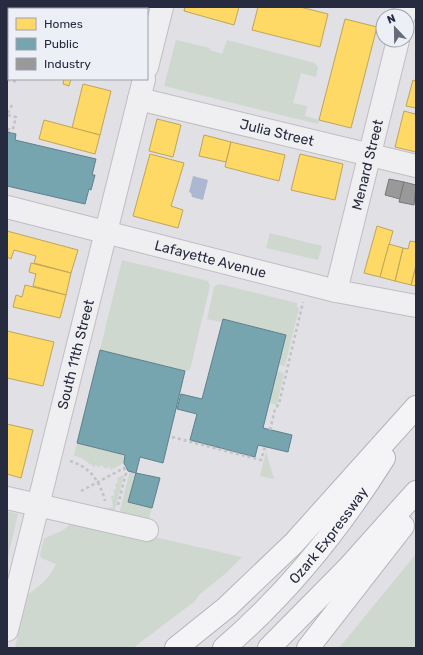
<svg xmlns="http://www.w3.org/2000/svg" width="423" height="655" viewBox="0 0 423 655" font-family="Rubik,sans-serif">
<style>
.green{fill:#ced8cf}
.water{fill:#acb8d2}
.homes{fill:#ffd966;stroke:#bea55a}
.public{fill:#76a5af;stroke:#5e808d}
.industry{fill:#999;stroke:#76787e}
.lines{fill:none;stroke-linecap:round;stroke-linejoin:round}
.minor-casing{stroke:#bebec3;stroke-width:24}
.highway-casing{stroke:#b2b3ba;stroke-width:24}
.path{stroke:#c1c1c7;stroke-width:2.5;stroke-dasharray:3 3;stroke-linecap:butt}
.minor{stroke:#efeff2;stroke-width:22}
.highway{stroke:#f4f4f6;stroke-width:22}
.labels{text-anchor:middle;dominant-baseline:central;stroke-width:4;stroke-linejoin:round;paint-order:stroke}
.street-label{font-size:14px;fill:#262b3f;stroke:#eceff5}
</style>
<rect width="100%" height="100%" fill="#e0e0e5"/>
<g class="green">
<path d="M 176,40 L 210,48 L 210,50 L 222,54 L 227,40 L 315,63 L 318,67 L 316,77 L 301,73 L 293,103 L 307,106 L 305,116 L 319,120 L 318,124 L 164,86 Z"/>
<path d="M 270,233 L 322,246 L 318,260 L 266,248 Z"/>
<path d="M 122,260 L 208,281 L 210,286 L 190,370 L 185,371 L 100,350 Z"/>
<path d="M 219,284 L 297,303 L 297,307 L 299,308 L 285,366 L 279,365 L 286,335 L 223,319 L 222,322 L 207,319 L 214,287 Z"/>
<path d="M 277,371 L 284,373 L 277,405 L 269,403 Z"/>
<path d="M 77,443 L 125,455 L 124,463 L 111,470 L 109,467 L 105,469 L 102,465 L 99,467 L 96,465 L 94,467 L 83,459 L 74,455 Z"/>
<path d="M 266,451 L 274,479 L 260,476 Z"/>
<path d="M 130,471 L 136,473 L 128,502 L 152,508 L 147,524 L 118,518 Z"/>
<path d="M 124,475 L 113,517 L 73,506 L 86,503 L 87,508 L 99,510 L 113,507 L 111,496 L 115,495 L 113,490 L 116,489 L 115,484 L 118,483 L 117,478 Z"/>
<path d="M 7,511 L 18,514 L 7,561 Z"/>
<path d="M 75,519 L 242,557 L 226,573 L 199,595 L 195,601 L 133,648 L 15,648 L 27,595 C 40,586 50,578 56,564 L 41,558 L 40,555 L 44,539 C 55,532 66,533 72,520 Z"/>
<path d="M 416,554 L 416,648 L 339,648 Z"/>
</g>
<path class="water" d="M 193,176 L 208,180 L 203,200 L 192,197 L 191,193 L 189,192 Z"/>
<g class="homes">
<rect x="98" y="7" width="34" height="2"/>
<path d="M 185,7 L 239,7 L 234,25 L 184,11 Z"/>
<path d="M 258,7 L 300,7 L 328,14 L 320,47 L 252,30 Z"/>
<path d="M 345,19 L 377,27 L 351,128 L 319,120 Z"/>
<path d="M 416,78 L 416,108 L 406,106 L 413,80 L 415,81 Z"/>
<path d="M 64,79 L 71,79 L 69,86 L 63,84 Z"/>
<path d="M 83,84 L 111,91 L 100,135 L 72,128 Z"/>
<path d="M 404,111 L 415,114 L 416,111 L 416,152 L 395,147 Z"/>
<path d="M 157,119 L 181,125 L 173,157 L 149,151 Z"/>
<path d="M 44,120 L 100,135 L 95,154 L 39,139 Z"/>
<path d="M 204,135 L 231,142 L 226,162 L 199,156 Z"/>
<path d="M 231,142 L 285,155 L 279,181 L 225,167 Z"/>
<path d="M 150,154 L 184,163 L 171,206 L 183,210 L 178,228 L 133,216 Z"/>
<path d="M 300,154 L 343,164 L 335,200 L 291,190 Z"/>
<path d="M 377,226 L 393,231 L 380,277 L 364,273 Z"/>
<path d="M 7,231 L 78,250 L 71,273 L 34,263 L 36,256 L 14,250 L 11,259 L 7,257 Z"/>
<path d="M 410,241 L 416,242 L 416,266 L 411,285 L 395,281 L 403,248 L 408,249 Z"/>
<path d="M 389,244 L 403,248 L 395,281 L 380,277 Z"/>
<path d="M 31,263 L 71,273 L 66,295 L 33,286 L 36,274 L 29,272 Z"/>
<path d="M 416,266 L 416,286 L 411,285 Z"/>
<path d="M 25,285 L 66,295 L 60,318 L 13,307 L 16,295 L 22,297 Z"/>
<path d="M 7,331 L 54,342 L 43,386 L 7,378 Z"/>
<path d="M 7,424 L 33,430 L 21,478 L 7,474 Z"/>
</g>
<g class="public">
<path d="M 8,132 L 16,134 L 15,140 L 96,159 L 92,175 L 95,175 L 91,190 L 89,189 L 85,204 L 7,186 L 7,137 Z"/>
<path d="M 223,319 L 286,335 L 263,428 L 292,435 L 288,452 L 258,445 L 255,457 L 190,440 L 197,414 L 177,409 L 181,394 L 202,399 Z"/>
<path d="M 100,350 L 185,371 L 163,463 L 140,457 L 136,473 L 128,471 L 124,463 L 125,455 L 77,443 Z"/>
<path d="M 136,473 L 160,478 L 152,508 L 128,502 Z"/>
</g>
<g class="industry">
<path d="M 389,179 L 404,182 L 400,199 L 385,195 Z"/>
<path d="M 404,182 L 416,185 L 414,205 L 399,202 Z"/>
</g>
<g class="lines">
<defs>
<g id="minor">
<path d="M 404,16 L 406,7"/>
<path d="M 147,67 L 162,7"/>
<path id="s1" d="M 139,99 L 416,166"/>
<path id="s2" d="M 7,207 L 336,291 L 416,306"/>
<path id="s3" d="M 336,291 L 398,40"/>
<path d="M 7,498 L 147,530"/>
<path id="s4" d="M 7,630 L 144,79"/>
</g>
<g id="highway">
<path d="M 176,648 L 227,607 L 294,543 L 416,407"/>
<path id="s5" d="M 224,648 C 287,594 340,528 384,458"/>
<path d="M 269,648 L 348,568 L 416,492"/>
<path d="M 308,648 L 403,526"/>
</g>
</defs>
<use href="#minor" class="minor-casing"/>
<use href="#highway" class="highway-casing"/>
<g class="path">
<path d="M 7,80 L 18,82"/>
<path d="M 12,105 L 7,115 L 16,117 L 12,133"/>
<path d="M 7,129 L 13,130"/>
<path d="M 270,430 L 275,409 L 279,404 L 303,302"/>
<path d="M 172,437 L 261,460 L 265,447"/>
<path d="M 70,461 C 90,467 100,481 105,501"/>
<path d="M 81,491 L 126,467"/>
<path d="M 118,505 L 126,473 L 124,468"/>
</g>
<use href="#minor" class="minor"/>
<use href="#highway" class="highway"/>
</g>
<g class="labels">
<g class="street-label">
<text stroke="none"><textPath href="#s1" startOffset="142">Julia Street</textPath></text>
<text stroke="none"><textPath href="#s3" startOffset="130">Menard Street</textPath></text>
<text stroke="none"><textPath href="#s2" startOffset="210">Lafayette Avenue</textPath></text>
<text stroke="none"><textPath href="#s4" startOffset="284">South 11th Street</textPath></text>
<text stroke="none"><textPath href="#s5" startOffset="154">Ozark Expressway</textPath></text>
</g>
</g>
<rect width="423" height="655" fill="none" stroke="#262b3f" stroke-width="16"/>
<rect x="8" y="8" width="140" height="72" fill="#eceff5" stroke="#9da1ac"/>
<rect x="16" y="18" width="20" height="12" fill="#ffd966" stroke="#9da1ac"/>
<text x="44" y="28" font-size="12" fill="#262b3f">Homes</text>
<rect x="16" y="38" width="20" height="12" fill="#76a5af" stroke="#9da1ac"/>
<text x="44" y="48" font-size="12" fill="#262b3f">Public</text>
<rect x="16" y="58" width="20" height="12" fill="#999999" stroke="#9da1ac"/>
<text x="44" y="68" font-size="12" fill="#262b3f">Industry</text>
<g transform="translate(395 28) rotate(338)"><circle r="19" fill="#eceff5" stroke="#9da1ac"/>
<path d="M0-3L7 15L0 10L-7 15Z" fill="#676a79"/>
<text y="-6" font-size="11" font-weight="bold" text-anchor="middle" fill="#262b3f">N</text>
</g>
</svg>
